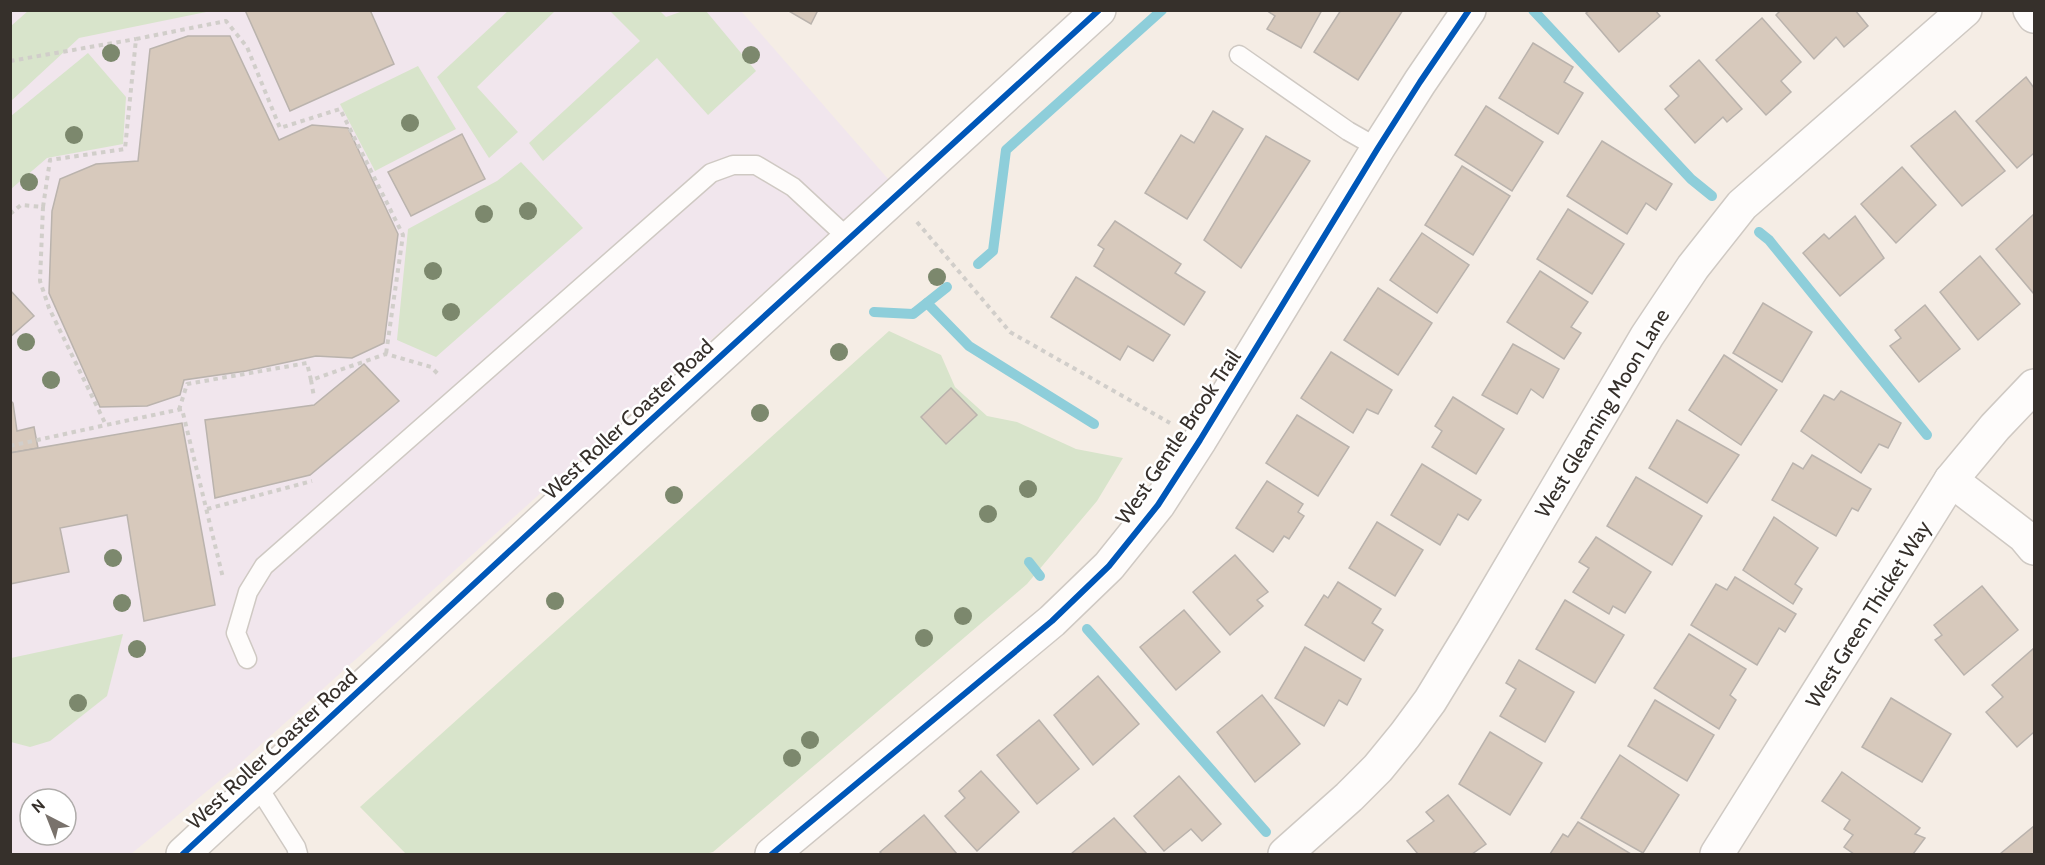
<svg xmlns="http://www.w3.org/2000/svg" width="2045" height="865" viewBox="0 0 2045 865" font-family="Cabin,sans-serif">
<style>
.education{fill:#f1e6ed;fill-rule:evenodd}
.green{fill:#d8e4cb}
.lines{fill:none;stroke-linecap:round;stroke-linejoin:round}
.stream{stroke:#8eceda;stroke-width:10}
.building{fill:#d7c9bc;stroke:#bab3ad;stroke-width:1.5}
.service-casing{stroke:#cfc9c3;stroke-width:21}
.minor-casing{stroke:#cfc9c3;stroke-width:36}
.tertiary-casing{stroke:#cfc9c3;stroke-width:36}
.path{stroke:#d1ceca;stroke-width:4;stroke-dasharray:4.5 4.5;stroke-linecap:butt}
.service{stroke:#fefcfb;stroke-width:18}
.minor{stroke:#fefcfb;stroke-width:33}
.tertiary{stroke:#fefcfb;stroke-width:33}
.cycleway-casing{stroke:#fff;stroke-width:10}
.cycleway{stroke:#0057b8;stroke-width:6}
.tree{fill:#7c886d}
.labels{text-anchor:middle;dominant-baseline:central;stroke-width:5;stroke-linejoin:round;paint-order:stroke}
.street-label{font-size:21px;fill:#36302b;stroke:#fff}
</style>
<rect width="100%" height="100%" fill="#f5ede5"/>
<path class="education" d="M 10,11 L 741,11 L 889,180 L 236,767 L 131,854 L 11,854 ZM 30,799 L 66,799 L 66,835 L 30,835 Z"/>
<g class="green">
<path d="M 509,10 L 555,11 L 477,87 L 518,132 L 489,158 L 437,77 Z"/>
<path d="M 28,11 L 28,10 L 211,11 L 79,38 L 11,101 L 11,26 Z"/>
<path d="M 610,11 L 660,11 L 666,17 L 683,11 L 706,11 L 756,71 L 708,115 L 657,58 L 543,161 L 529,143 L 640,41 Z"/>
<path d="M 88,53 L 126,97 L 123,144 L 47,158 L 11,189 L 11,116 Z"/>
<path d="M 418,66 L 456,129 L 375,171 L 340,104 Z"/>
<path d="M 521,162 L 583,228 L 436,357 L 397,340 L 408,229 L 497,181 Z"/>
<path d="M 889,331 L 941,355 L 955,387 L 987,416 L 1017,422 L 1076,449 L 1123,458 L 1097,501 L 1027,584 L 713,852 L 705,854 L 406,854 L 360,807 Z"/>
<path d="M 123,634 L 107,696 L 50,741 L 30,747 L 11,742 L 11,658 Z"/>
</g>
<g class="lines">
<g class="stream">
<path d="M 1533,10 L 1691,179 L 1712,196"/>
<path d="M 1759,232 L 1769,240 L 1927,435"/>
<path d="M 978,264 L 993,251 L 1006,150 L 1162,10"/>
<path d="M 927,303 L 969,346 L 1094,424"/>
<path d="M 874,312 L 913,314 L 947,287"/>
<path d="M 1029,562 L 1040,576"/>
<path d="M 1087,629 L 1266,832"/>
</g>
</g>
<g class="building">
<path d="M 245,10 L 370,10 L 394,64 L 290,111 Z"/>
<path d="M 787,10 L 818,10 L 811,24 Z"/>
<path d="M 1266,10 L 1322,10 L 1301,48 L 1267,29 L 1275,16 Z"/>
<path d="M 1341,10 L 1403,10 L 1358,80 L 1314,52 Z"/>
<path d="M 1590,10 L 1655,10 L 1660,16 L 1619,52 L 1586,13 Z"/>
<path d="M 1781,10 L 1855,10 L 1868,26 L 1844,47 L 1836,37 L 1814,59 L 1776,15 Z"/>
<path d="M 1762,18 L 1801,62 L 1781,81 L 1791,92 L 1766,115 L 1716,60 Z"/>
<path d="M 188,36 L 230,36 L 279,140 L 312,125 L 348,128 L 398,234 L 384,343 L 352,358 L 316,356 L 246,371 L 184,380 L 180,395 L 147,406 L 100,407 L 49,293 L 52,211 L 60,179 L 96,164 L 138,161 L 150,49 Z"/>
<path d="M 1533,43 L 1573,67 L 1564,82 L 1583,93 L 1558,134 L 1499,98 Z"/>
<path d="M 1699,60 L 1742,109 L 1727,122 L 1723,117 L 1695,143 L 1665,109 L 1679,96 L 1670,86 Z"/>
<path d="M 2026,77 L 2034,88 L 2034,153 L 2017,168 L 1976,121 Z"/>
<path d="M 1486,106 L 1543,142 L 1512,191 L 1455,155 Z"/>
<path d="M 1213,111 L 1243,129 L 1187,219 L 1145,193 L 1181,135 L 1194,143 Z"/>
<path d="M 1955,111 L 2005,171 L 1962,206 L 1911,146 Z"/>
<path d="M 462,134 L 485,179 L 411,216 L 388,172 Z"/>
<path d="M 1266,136 L 1310,161 L 1241,268 L 1204,240 Z"/>
<path d="M 1602,141 L 1672,184 L 1656,210 L 1646,203 L 1627,234 L 1567,196 Z"/>
<path d="M 1462,166 L 1510,196 L 1473,255 L 1425,225 Z"/>
<path d="M 1902,167 L 1936,205 L 1896,243 L 1861,204 Z"/>
<path d="M 1568,209 L 1624,244 L 1592,294 L 1537,259 Z"/>
<path d="M 2034,214 L 2034,294 L 1996,249 Z"/>
<path d="M 1855,216 L 1884,258 L 1840,296 L 1803,253 L 1824,234 L 1829,239 Z"/>
<path d="M 1115,221 L 1181,264 L 1175,273 L 1205,292 L 1184,325 L 1094,266 L 1104,249 L 1098,245 Z"/>
<path d="M 1422,233 L 1469,265 L 1437,313 L 1390,280 Z"/>
<path d="M 1980,256 L 2020,304 L 1978,340 L 1940,292 Z"/>
<path d="M 1540,271 L 1588,302 L 1571,327 L 1581,333 L 1564,359 L 1507,322 Z"/>
<path d="M 1076,277 L 1170,335 L 1153,361 L 1128,346 L 1120,360 L 1051,317 Z"/>
<path d="M 1378,288 L 1432,323 L 1398,375 L 1344,340 Z"/>
<path d="M 10,290 L 34,316 L 10,337 Z"/>
<path d="M 1763,303 L 1812,332 L 1782,382 L 1733,353 Z"/>
<path d="M 1925,305 L 1960,349 L 1919,382 L 1890,346 L 1901,338 L 1895,330 Z"/>
<path d="M 1513,344 L 1559,369 L 1543,398 L 1531,389 L 1517,414 L 1482,395 Z"/>
<path d="M 1331,352 L 1392,390 L 1378,414 L 1367,409 L 1353,433 L 1301,398 Z"/>
<path d="M 1724,355 L 1777,390 L 1741,445 L 1689,410 Z"/>
<path d="M 364,364 L 399,401 L 310,475 L 215,498 L 205,420 L 314,405 Z"/>
<path d="M 951,388 L 977,415 L 946,444 L 921,417 Z"/>
<path d="M 1841,391 L 1901,423 L 1888,448 L 1879,444 L 1861,473 L 1801,431 L 1824,395 L 1834,400 Z"/>
<path d="M 1453,397 L 1504,429 L 1476,474 L 1432,447 L 1442,431 L 1435,426 Z"/>
<path d="M 10,400 L 13,403 L 17,431 L 34,427 L 38,448 L 10,453 Z"/>
<path d="M 1297,415 L 1349,447 L 1318,496 L 1266,463 Z"/>
<path d="M 1677,420 L 1739,455 L 1707,503 L 1649,468 Z"/>
<path d="M 182,423 L 215,605 L 144,621 L 127,515 L 60,528 L 69,572 L 10,584 L 10,453 Z"/>
<path d="M 1812,455 L 1871,489 L 1858,511 L 1852,508 L 1836,536 L 1772,500 L 1793,463 L 1803,469 Z"/>
<path d="M 1422,464 L 1481,500 L 1468,520 L 1458,514 L 1440,545 L 1391,515 Z"/>
<path d="M 1636,477 L 1702,516 L 1672,565 L 1607,526 Z"/>
<path d="M 1267,481 L 1303,504 L 1298,512 L 1304,516 L 1289,539 L 1284,536 L 1273,552 L 1236,528 Z"/>
<path d="M 1774,517 L 1818,548 L 1795,584 L 1802,589 L 1793,604 L 1743,570 Z"/>
<path d="M 1377,522 L 1423,550 L 1395,596 L 1349,568 Z"/>
<path d="M 1596,537 L 1651,572 L 1625,613 L 1613,606 L 1609,614 L 1573,592 L 1589,568 L 1579,562 Z"/>
<path d="M 1235,555 L 1268,592 L 1257,600 L 1263,606 L 1230,635 L 1193,592 Z"/>
<path d="M 1735,577 L 1796,614 L 1785,632 L 1779,628 L 1757,665 L 1691,625 L 1716,584 L 1727,590 Z"/>
<path d="M 1338,582 L 1381,609 L 1372,623 L 1383,630 L 1364,661 L 1305,625 L 1324,595 L 1328,598 Z"/>
<path d="M 1982,586 L 2018,630 L 1964,675 L 1935,640 L 1942,635 L 1934,625 Z"/>
<path d="M 1565,600 L 1624,635 L 1595,683 L 1536,649 Z"/>
<path d="M 1184,610 L 1220,652 L 1176,690 L 1140,647 Z"/>
<path d="M 1689,634 L 1746,669 L 1730,695 L 1736,700 L 1719,729 L 1654,688 Z"/>
<path d="M 1305,647 L 1361,679 L 1347,705 L 1339,700 L 1324,726 L 1275,698 Z"/>
<path d="M 2034,648 L 2034,732 L 2017,747 L 1986,712 L 2003,697 L 1992,685 Z"/>
<path d="M 1519,660 L 1574,692 L 1545,742 L 1500,716 L 1516,689 L 1506,683 Z"/>
<path d="M 1098,676 L 1139,724 L 1093,765 L 1054,715 Z"/>
<path d="M 1262,695 L 1300,744 L 1255,782 L 1217,732 Z"/>
<path d="M 1891,698 L 1951,734 L 1922,782 L 1862,747 Z"/>
<path d="M 1655,700 L 1714,735 L 1687,781 L 1628,746 Z"/>
<path d="M 1039,720 L 1079,769 L 1037,804 L 997,755 Z"/>
<path d="M 1490,732 L 1542,763 L 1510,815 L 1459,784 Z"/>
<path d="M 1620,755 L 1679,795 L 1643,853 L 1581,818 Z"/>
<path d="M 981,771 L 1019,812 L 977,851 L 945,816 L 965,798 L 959,791 Z"/>
<path d="M 1842,772 L 1920,828 L 1915,834 L 1925,838 L 1913,854 L 1854,854 L 1844,847 L 1853,835 L 1844,829 L 1850,820 L 1822,801 Z"/>
<path d="M 1179,776 L 1221,824 L 1202,841 L 1191,829 L 1164,851 L 1134,816 Z"/>
<path d="M 1448,795 L 1486,844 L 1472,854 L 1418,854 L 1407,841 L 1434,821 L 1426,812 Z"/>
<path d="M 924,815 L 957,854 L 882,854 L 880,852 Z"/>
<path d="M 1114,818 L 1147,854 L 1071,854 Z"/>
<path d="M 1578,822 L 1631,854 L 1550,854 L 1563,834 L 1568,837 Z"/>
<path d="M 2034,826 L 2034,854 L 2000,854 Z"/>
</g>
<g class="lines">
<defs>
<g id="service">
<path d="M 1239,55 L 1348,131 L 1378,148"/>
<path d="M 247,659 L 236,633 L 248,592 L 264,566 L 711,173 L 733,165 L 756,165 L 793,187 L 849,239"/>
<path d="M 257,785 L 296,847 L 298,854"/>
</g>
<g id="minor">
<path d="M 2030,10 L 2034,16"/>
<path d="M 1951,480 L 2024,536 L 2034,548"/>
<path d="M 772,854 L 1052,621 L 1109,566 L 1158,505 L 1200,440 L 1378,148 L 1420,82 L 1469,10"/>
<path d="M 1285,854 L 1349,797 L 1378,768 L 1405,735 L 1430,701 L 1474,629 L 1647,336 L 1693,267 L 1742,205 L 1965,10"/>
<path d="M 1717,854 L 1951,480 L 1995,427 L 2034,386"/>
</g>
<path id="tertiary" d="M 183,854 L 639,431 L 1099,10"/>
</defs>
<use href="#service" class="service-casing"/>
<use href="#minor" class="minor-casing"/>
<use href="#tertiary" class="tertiary-casing"/>
<g class="path">
<path d="M 10,61 L 136,39"/>
<path d="M 43,207 L 50,160 L 125,149 L 136,39 L 226,21 L 247,47 L 280,128 L 340,109 L 403,235 L 386,354"/>
<path d="M 10,214 L 21,205 L 43,207 L 40,281 L 49,308 L 106,425 L 182,409 L 223,578"/>
<path d="M 917,222 L 1010,332 L 1170,423"/>
<path d="M 311,380 L 314,397"/>
<path d="M 179,410 L 187,384 L 307,363 L 311,380 L 386,354 L 431,367 L 438,374"/>
<path d="M 10,446 L 106,425"/>
<path d="M 207,509 L 312,481"/>
</g>
<use href="#service" class="service"/>
<use href="#minor" class="minor"/>
<use href="#tertiary" class="tertiary"/>
<defs>
<g id="cycleway">
<path d="M 183,854 L 639,431 L 1099,10"/>
<path d="M 772,854 L 1052,621 L 1109,566 L 1158,505 L 1200,440 L 1378,148 L 1420,82 L 1469,10"/>
</g>
</defs>
<use href="#cycleway" class="cycleway-casing"/>
<use href="#cycleway" class="cycleway"/>
</g>
<g class="tree">
<circle cx="111" cy="53" r="9"/>
<circle cx="751" cy="55" r="9"/>
<circle cx="410" cy="123" r="9"/>
<circle cx="74" cy="135" r="9"/>
<circle cx="29" cy="182" r="9"/>
<circle cx="528" cy="211" r="9"/>
<circle cx="484" cy="214" r="9"/>
<circle cx="433" cy="271" r="9"/>
<circle cx="937" cy="277" r="9"/>
<circle cx="451" cy="312" r="9"/>
<circle cx="26" cy="342" r="9"/>
<circle cx="839" cy="352" r="9"/>
<circle cx="51" cy="380" r="9"/>
<circle cx="760" cy="413" r="9"/>
<circle cx="1028" cy="489" r="9"/>
<circle cx="674" cy="495" r="9"/>
<circle cx="988" cy="514" r="9"/>
<circle cx="113" cy="558" r="9"/>
<circle cx="555" cy="601" r="9"/>
<circle cx="122" cy="603" r="9"/>
<circle cx="963" cy="616" r="9"/>
<circle cx="924" cy="638" r="9"/>
<circle cx="137" cy="649" r="9"/>
<circle cx="78" cy="703" r="9"/>
<circle cx="810" cy="740" r="9"/>
<circle cx="792" cy="758" r="9"/>
</g>
<g class="labels">
<g class="street-label">
<text transform="translate(1602 413) rotate(-59)">West Gleaming Moon Lane</text>
<text transform="translate(628 419) rotate(-43)">West Roller Coaster Road</text>
<text transform="translate(1178 437) rotate(-56)">West Gentle Brook Trail</text>
<text transform="translate(1868 614) rotate(-58)">West Green Thicket Way</text>
<text transform="translate(272 749) rotate(-43)">West Roller Coaster Road</text>
</g>
</g>
<rect width="2045" height="865" fill="none" stroke="#36302b" stroke-width="24"/>
<g transform="translate(48 817) rotate(318)"><circle r="28" fill="#ffffff" stroke="#afacaa" stroke-width="1.5"/>
<path d="M0-4.5L10 22L0 15L-10 22Z" fill="#79726c"/>
<text y="-9" font-size="16" font-weight="bold" text-anchor="middle" fill="#36302b">N</text>
</g>
</svg>
